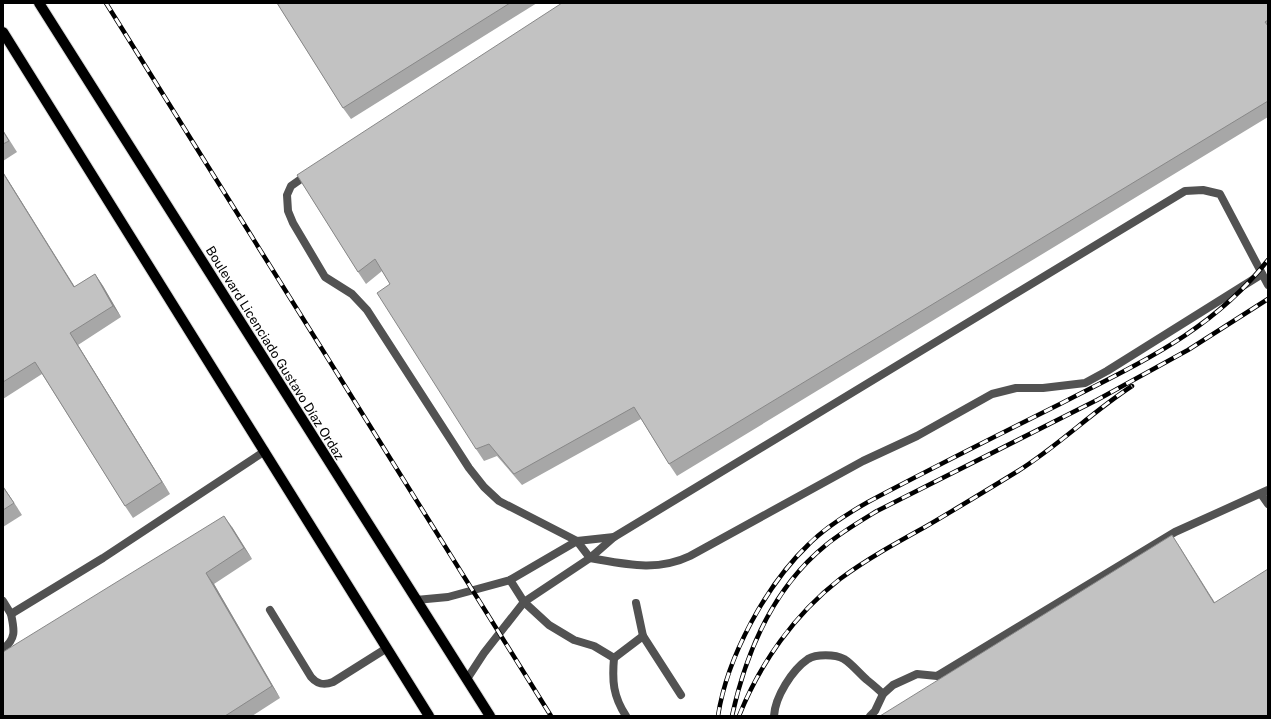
<svg xmlns="http://www.w3.org/2000/svg" width="1271" height="719" viewBox="0 0 1271 719" font-family="'Public Sans',sans-serif">
<style>
.lines{fill:none;stroke-linecap:round;stroke-linejoin:round}
.primary-casing{stroke:#dbdbdb;stroke-width:12}
.lane{stroke:#525252;stroke-width:8}
.primary{stroke:#000;stroke-width:10}
.rail-casing{stroke:#000;stroke-width:4.5}
.rail{stroke:#fff;stroke-width:3;stroke-dasharray:9;stroke-linecap:butt}
.wall{fill:#a7a7a7}
.shaded-wall{fill:#888}
.building{fill:#c2c2c2;stroke:#888}
.labels{text-anchor:middle;dominant-baseline:central;stroke-width:3;stroke-linejoin:round;paint-order:stroke}
.street-label{font-size:13px;fill:#000;stroke:#fff}
</style>
<rect width="100%" height="100%" fill="#fff"/>
<g class="lines">
<defs>
<g id="primary">
<path d="M 39,3 L 490,716"/>
<path d="M 3,32 L 429,716"/>
</g>
</defs>
<use href="#primary" class="primary-casing"/>
<g class="lane">
<path d="M 308,174 L 291,186 L 287,195 L 288,211 L 293,223 L 325,277 L 352,294 L 367,310 L 469,468 L 484,487 L 499,501 L 577,541 L 590,558 C 625,564 657,572 690,556 L 863,461 L 917,436 L 992,394 L 1016,388 L 1043,388 L 1085,383 L 1107,371 L 1262,274"/>
<path d="M 1261,494 L 1268,504"/>
<path d="M 510,580 L 524,602 L 549,625 L 574,640 L 594,646 L 614,658 L 643,636"/>
<path d="M 416,600 L 448,597 L 510,580 L 577,541 L 614,537"/>
<path d="M 3,601 L 11,614 L 103,558 L 265,451"/>
<path d="M 636,603 L 643,636 L 681,695"/>
<path d="M 270,610 L 311,677 C 317,684 323,686 333,682 L 387,648"/>
<path d="M 3,649 C 17,638 14,629 11,614"/>
<path d="M 614,658 C 612,681 613,696 626,716"/>
<path d="M 467,679 L 484,653 L 524,602 L 590,558 L 614,537 L 1185,191 L 1203,190 L 1220,194 L 1268,285"/>
<path d="M 774,716 C 775,697 792,670 808,659 C 816,654 835,654 844,659 C 852,664 859,673 867,680 C 872,684 878,689 883,694"/>
<path d="M 870,716 L 875,711 L 883,694 L 893,685 L 917,674 L 937,676 L 1175,532 L 1268,490"/>
</g>
<use href="#primary" class="primary"/>
<defs>
<g id="rail">
<path d="M 106,3 L 551,716"/>
<path d="M 718,716 C 727,657 766,585 809,544 C 826,527 847,514 868,502 C 932,468 996,436 1060,404 C 1139,363 1211,332 1268,260"/>
<path d="M 732,716 C 746,652 774,587 826,545 C 842,532 859,522 877,511 L 1097,400 L 1188,350 L 1268,299"/>
<path d="M 739,716 C 760,663 795,614 840,579 C 867,559 896,543 925,527 C 956,509 987,490 1018,471 C 1058,446 1092,412 1132,386"/>
</g>
</defs>
<use href="#rail" class="rail-casing"/>
<use href="#rail" class="rail"/>
</g>
<g class="wall">
<path d="M 277,3 L 537,3 L 351,119 L 343,108 Z"/>
<path d="M 1268,3 L 1268,117 L 677,476 L 669,464 L 641,419 L 522,485 L 497,456 L 484,461 L 476,449 L 390,284 L 382,271 L 366,284 L 358,272 L 297,175 Z"/>
<path d="M 3,130 L 17,152 L 3,161 Z"/>
<path d="M 3,172 L 75,287 L 95,274 L 103,286 L 121,317 L 78,345 L 170,494 L 133,518 L 125,506 L 42,374 L 3,399 Z"/>
<path d="M 3,486 L 22,515 L 3,527 Z"/>
<path d="M 232,527 L 252,559 L 214,584 L 280,698 L 252,716 L 3,716 Z"/>
</g>
<g class="shaded-wall">
<path d="M 3,172 L 82,299 L 74,287 L 3,173 Z"/>
<path d="M 95,274 L 103,286 L 121,317 L 113,306 Z"/>
<path d="M 70,333 L 78,345 L 170,494 L 162,482 Z"/>
<path d="M 3,486 L 22,515 L 3,487 Z"/>
<path d="M 224,516 L 232,527 L 252,559 L 244,548 Z"/>
<path d="M 1172,535 L 1180,547 L 1222,614 L 1214,603 Z"/>
<path d="M 206,573 L 214,584 L 280,698 L 272,686 Z"/>
</g>
<g class="building">
<path d="M 277,3 L 510,3 L 343,108 Z"/>
<path d="M 562,3 L 1268,3 L 1268,20 L 1265,22 L 1268,26 L 1268,101 L 669,464 L 634,407 L 514,474 L 489,444 L 476,449 L 377,293 L 390,284 L 375,259 L 358,272 L 297,175 Z"/>
<path d="M 3,131 L 9,141 L 3,144 Z"/>
<path d="M 3,173 L 74,287 L 95,274 L 113,306 L 70,333 L 162,482 L 125,506 L 35,362 L 3,382 Z"/>
<path d="M 3,487 L 14,503 L 3,510 Z"/>
<path d="M 224,516 L 244,548 L 206,573 L 272,686 L 225,716 L 3,716 L 3,652 Z"/>
<path d="M 1172,535 L 1214,603 L 1268,569 L 1268,716 L 880,716 Z"/>
</g>
<g class="labels">
<g class="street-label">
<text transform="translate(275 353) rotate(58)">Boulevard Licenciado Gustavo Díaz Ordaz</text>
</g>
</g>
<rect width="1271" height="719" fill="none" stroke="#000000" stroke-width="8"/>
</svg>
